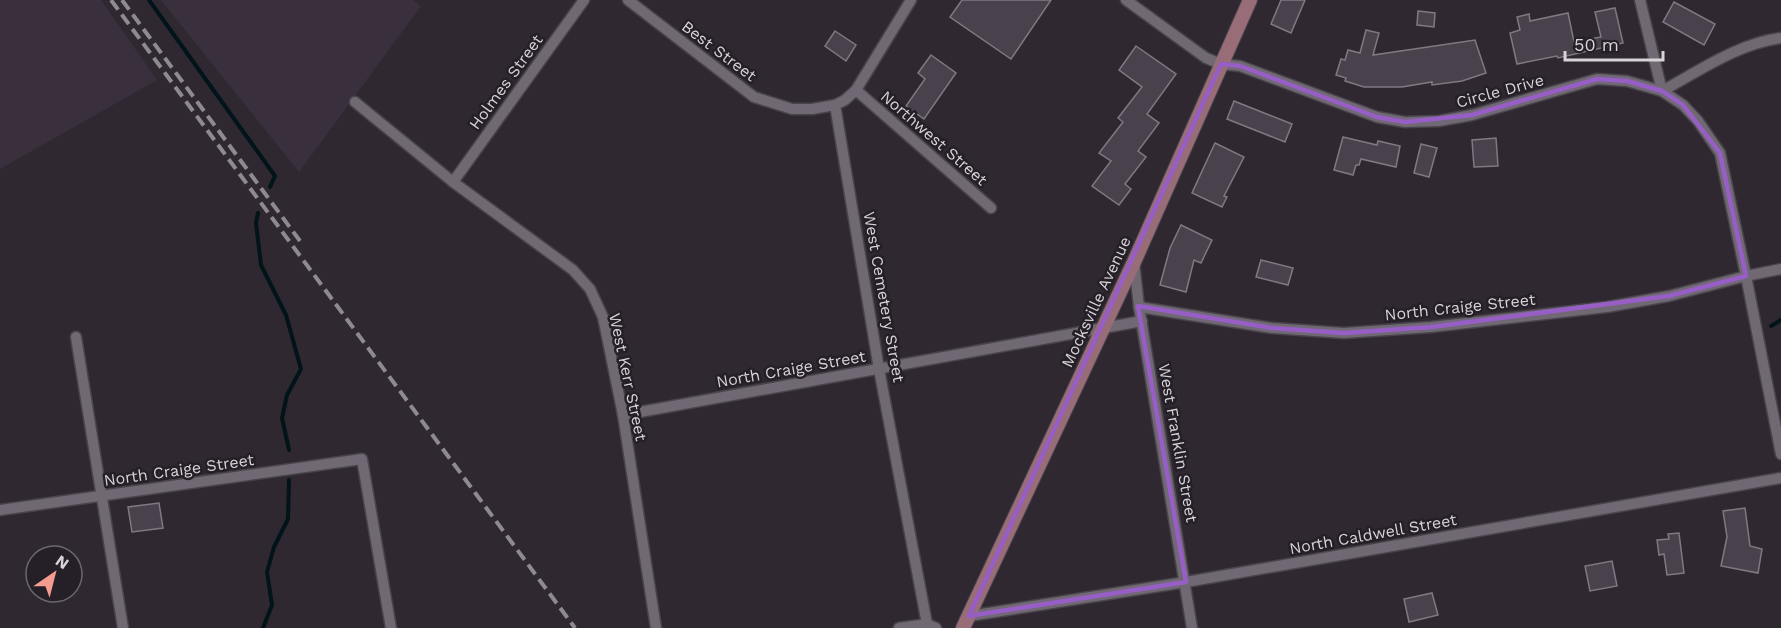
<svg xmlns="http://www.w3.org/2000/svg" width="1781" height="628" viewBox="0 0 1781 628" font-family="'Work Sans',sans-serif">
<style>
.built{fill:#3a303d}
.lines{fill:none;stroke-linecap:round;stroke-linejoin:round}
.stream{stroke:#00141a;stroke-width:4}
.building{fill:#49424c;stroke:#807882;stroke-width:1.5}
.street-casing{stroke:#49434b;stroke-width:13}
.secondary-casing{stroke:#49434b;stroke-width:16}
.street{stroke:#706973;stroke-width:10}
.secondary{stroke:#986d78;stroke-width:14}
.rail{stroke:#8f8a91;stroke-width:4;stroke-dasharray:12 6;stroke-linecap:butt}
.marked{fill:none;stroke:#975ec6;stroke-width:4.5;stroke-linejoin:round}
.labels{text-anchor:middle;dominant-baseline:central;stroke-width:5;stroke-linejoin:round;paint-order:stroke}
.street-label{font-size:16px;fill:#d7d3d8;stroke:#251f27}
</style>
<rect width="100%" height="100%" fill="#2f2831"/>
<g class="built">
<path d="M 0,0 L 101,0 L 157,80 L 0,169 Z"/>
<path d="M 161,0 L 413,0 L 421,6 L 299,172 Z"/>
</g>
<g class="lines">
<g class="stream">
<path d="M 149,0 L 275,176 L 270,187"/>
<path d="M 258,213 L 256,223 L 261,265 L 286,315 L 301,369 L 287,395 L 282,418 L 289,450"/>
<path d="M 1771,326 L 1781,320"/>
<path d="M 263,628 L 272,605 L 267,572 L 274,547 L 288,519 L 289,480"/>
</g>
</g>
<g class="building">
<path d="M 962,0 L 1051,0 L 1011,59 L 950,17 Z"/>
<path d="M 1281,0 L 1305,0 L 1291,33 L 1271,24 Z"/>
<path d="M 1674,2 L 1715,24 L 1704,45 L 1663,22 Z"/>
<path d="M 1615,8 L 1623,43 L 1558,58 L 1557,56 L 1517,64 L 1510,33 L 1520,30 L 1517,17 L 1529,14 L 1530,21 L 1568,13 L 1574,42 L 1601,37 L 1595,12 Z"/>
<path d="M 1418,11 L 1435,13 L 1434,27 L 1417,25 Z"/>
<path d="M 1366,30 L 1379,33 L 1373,55 L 1475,40 L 1486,73 L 1462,81 L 1432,85 L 1432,82 L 1402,87 L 1364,87 L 1345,81 L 1346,78 L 1336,75 L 1341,59 L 1345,60 L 1348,50 L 1360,53 Z"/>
<path d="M 835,31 L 856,45 L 846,61 L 825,46 Z"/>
<path d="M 1136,46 L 1176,74 L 1147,114 L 1159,123 L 1138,151 L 1146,157 L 1125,184 L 1131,189 L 1119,205 L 1092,186 L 1111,161 L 1099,153 L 1123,122 L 1118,118 L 1142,87 L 1119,70 Z"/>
<path d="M 931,55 L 956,73 L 924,119 L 906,106 L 925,79 L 918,73 Z"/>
<path d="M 1234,101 L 1292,124 L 1285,142 L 1227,119 Z"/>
<path d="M 1343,137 L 1377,145 L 1378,141 L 1400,146 L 1396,167 L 1361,159 L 1359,165 L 1356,165 L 1353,175 L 1334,170 Z"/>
<path d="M 1496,138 L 1498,166 L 1474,167 L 1472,140 Z"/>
<path d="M 1215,143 L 1244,157 L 1224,196 L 1227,197 L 1222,207 L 1192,193 Z"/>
<path d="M 1421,144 L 1437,148 L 1429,177 L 1414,173 Z"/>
<path d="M 1181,225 L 1212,240 L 1201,263 L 1194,260 L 1186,292 L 1160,285 L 1170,248 Z"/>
<path d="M 1261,260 L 1293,268 L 1288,285 L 1256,277 Z"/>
<path d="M 159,503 L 163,528 L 132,532 L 128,507 Z"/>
<path d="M 1745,508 L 1750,546 L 1762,549 L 1758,573 L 1721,566 L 1727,537 L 1723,511 Z"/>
<path d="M 1679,533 L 1684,573 L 1667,575 L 1664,554 L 1659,555 L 1657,540 L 1669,539 L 1668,534 Z"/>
<path d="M 1612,561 L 1617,586 L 1590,591 L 1585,566 Z"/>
<path d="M 1432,593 L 1438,615 L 1409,622 L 1404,599 Z"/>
</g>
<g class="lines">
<defs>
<g id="street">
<path d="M 628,0 L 754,97 L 792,109 L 812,109 L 835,105"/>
<path d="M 911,0 L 856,90 L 845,100 L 835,105 L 879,369 L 927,624"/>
<path d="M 1126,0 L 1206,58 L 1221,64 L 1240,66 L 1377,117 L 1405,122 L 1439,121 L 1472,115 L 1597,79 L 1627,81 L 1662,91 C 1699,71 1739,43 1781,38"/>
<path d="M 1640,0 L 1662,91 L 1683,105 L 1698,121 L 1720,153 L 1746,276 L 1781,454"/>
<path d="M 856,90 L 991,208"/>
<path d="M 355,102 L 453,182 L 573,270 L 590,289 L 603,317 L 623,415 L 656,628"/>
<path d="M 453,182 L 584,0"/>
<path d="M 1134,262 L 1139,307 L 1192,628"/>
<path d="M 1139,307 L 1272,328 L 1344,333 L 1431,327 L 1607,307 L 1669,296 L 1746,276 L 1781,269"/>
<path d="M 76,337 L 123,628"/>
<path d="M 623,415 L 1142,321"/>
<path d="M 0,510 L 362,459 L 391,628"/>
<path d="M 969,616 L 1186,582 L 1781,478"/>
<path d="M 899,628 L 927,624 L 936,628"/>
</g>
<path id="secondary" d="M 963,628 L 1134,262 L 1250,0"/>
</defs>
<use href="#street" class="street-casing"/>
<use href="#secondary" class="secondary-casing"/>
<use href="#street" class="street"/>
<use href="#secondary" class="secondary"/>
<g class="rail">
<path d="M 111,0 L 575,628"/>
<path d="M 122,0 L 300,241"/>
</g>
</g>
<path class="marked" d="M 1221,64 L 1240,66 L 1377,117 L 1405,122 L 1472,115 L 1597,79 L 1627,81 L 1662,91 L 1683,105 L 1720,153 L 1746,276 L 1669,296 L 1431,327 L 1344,333 L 1272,328 L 1138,306 L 1186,582 L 969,616 Z"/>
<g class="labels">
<g class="street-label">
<text transform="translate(719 51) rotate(37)">Best Street</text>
<text transform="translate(506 82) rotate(-54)">Holmes Street</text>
<text transform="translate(1500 91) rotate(-15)">Circle Drive</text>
<text transform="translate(934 138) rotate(41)">Northwest Street</text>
<text transform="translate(884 297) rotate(80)">West Cemetery Street</text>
<text transform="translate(1096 302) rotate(-65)">Mocksville Avenue</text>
<text transform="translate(1460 307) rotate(-6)">North Craige Street</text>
<text transform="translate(791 369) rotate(-10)">North Craige Street</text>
<text transform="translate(628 377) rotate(78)">West Kerr Street</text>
<text transform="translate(1178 443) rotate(80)">West Franklin Street</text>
<text transform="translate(179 470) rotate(-8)">North Craige Street</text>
<text transform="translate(1373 534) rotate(-10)">North Caldwell Street</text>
</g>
</g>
<g transform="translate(54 574) rotate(35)"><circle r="28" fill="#251f27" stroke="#6c676e" stroke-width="1.5"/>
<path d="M0-4.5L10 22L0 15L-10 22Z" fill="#f59c92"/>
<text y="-9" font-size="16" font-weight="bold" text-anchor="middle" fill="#d7d3d8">N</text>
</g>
<path d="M1565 51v9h98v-9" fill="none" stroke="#d7d3d8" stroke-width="3"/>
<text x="1574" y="51" font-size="18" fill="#d7d3d8" stroke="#251f27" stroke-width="4.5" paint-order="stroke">50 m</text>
</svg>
